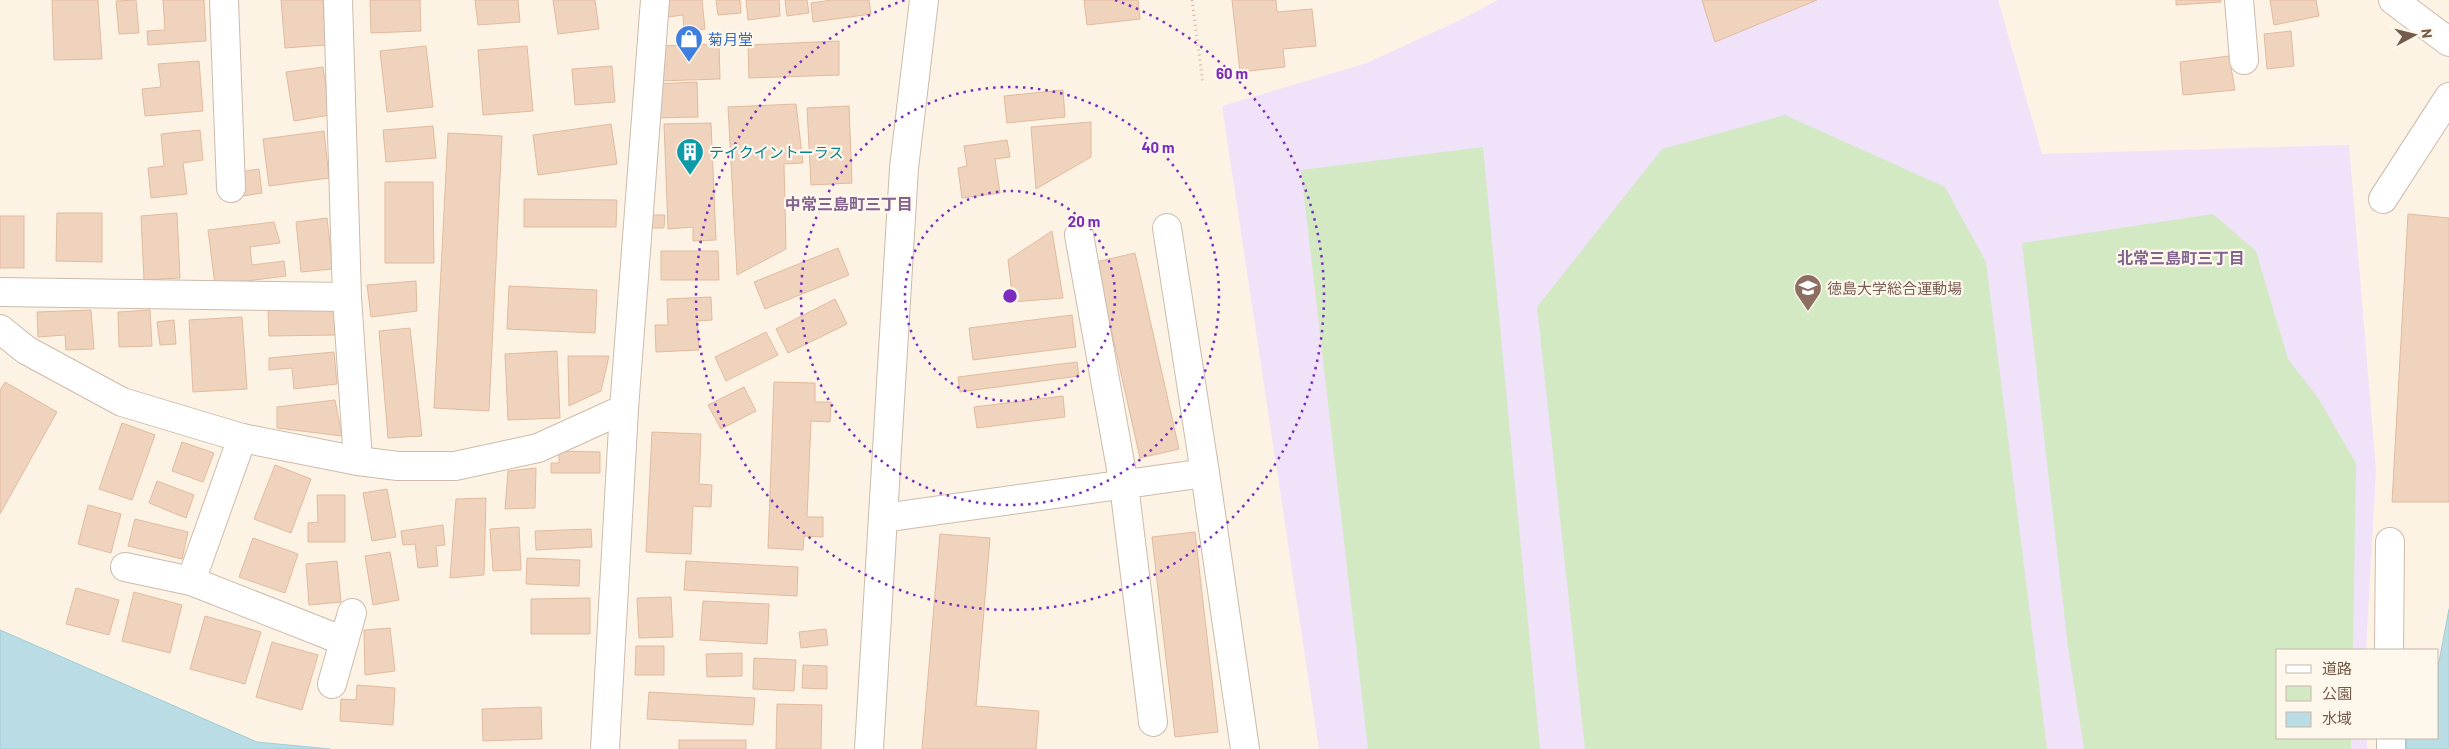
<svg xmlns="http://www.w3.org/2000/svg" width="2449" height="749" viewBox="0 0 2449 749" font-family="Barlow,'Noto Sans JP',sans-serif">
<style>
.education{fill:#f0e2f8}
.green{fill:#d2e9c4}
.water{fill:#badde5;stroke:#a0ccd6}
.building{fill:#f0d3bd;stroke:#e2ba9e}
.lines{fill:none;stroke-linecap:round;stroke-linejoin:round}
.minor-casing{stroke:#cdbbac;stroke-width:30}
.path{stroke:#d5b6a0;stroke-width:3;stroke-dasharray:1 4;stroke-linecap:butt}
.minor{stroke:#fff;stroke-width:28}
.ring{fill:none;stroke:#7b2cbf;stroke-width:2.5;stroke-dasharray:2.5 5}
.labels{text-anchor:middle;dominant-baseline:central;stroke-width:4.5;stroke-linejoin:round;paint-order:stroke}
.shop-label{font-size:15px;fill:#366cbe;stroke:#fef7eb;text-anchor:start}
.culture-label{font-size:15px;fill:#0d838f;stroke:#fef7eb;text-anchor:start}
.education-label{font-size:15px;fill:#785e54;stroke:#fef7eb;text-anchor:start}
.neighbourhood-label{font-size:16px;font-weight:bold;fill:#826390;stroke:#fef7eb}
.centre{fill:#7b2cbf;stroke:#fef7eb;stroke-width:2.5}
.ring-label{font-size:15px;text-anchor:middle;font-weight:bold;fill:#7b2cbf;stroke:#fef7eb;stroke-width:4.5;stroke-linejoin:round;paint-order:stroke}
</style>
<rect width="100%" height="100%" fill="#fcf3e5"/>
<path class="education" d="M 1498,0 L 1998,0 L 2042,154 L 2349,145 L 2376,470 L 2366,650 L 2278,650 L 2278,738 L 2367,738 L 2367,749 L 1319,749 L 1222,106 L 1367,63 L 1460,20 Z"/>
<g class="green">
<path d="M 1785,115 L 1945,187 L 1986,262 L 2047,749 L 1585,749 L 1537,307 L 1662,149 Z"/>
<path d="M 1483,147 L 1540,749 L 1368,749 L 1301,170 Z"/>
<path d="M 2213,214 L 2256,251 L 2288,359 L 2318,398 L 2356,463 L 2353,650 L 2278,650 L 2278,738 L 2351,738 L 2351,749 L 2084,749 L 2068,647 L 2022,243 Z"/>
</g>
<g class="water">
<path d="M 2449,609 L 2449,749 L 2406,749 L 2406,738 L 2438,738 L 2438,667 Z"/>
<path d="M 0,630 L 257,742 L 330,749 L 0,749 Z"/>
</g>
<g class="building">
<path d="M 52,0 L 98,0 L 102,59 L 54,60 Z"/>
<path d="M 136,0 L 139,33 L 119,34 L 116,1 Z"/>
<path d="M 163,0 L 204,0 L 206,41 L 148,45 L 147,31 L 165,30 Z"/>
<path d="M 281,0 L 323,0 L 326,45 L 285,48 Z"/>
<path d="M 370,0 L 420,0 L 421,31 L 371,33 Z"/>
<path d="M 475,0 L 518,0 L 520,22 L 478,25 Z"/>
<path d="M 553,0 L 595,0 L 599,29 L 558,34 Z"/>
<path d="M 667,0 L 702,0 L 705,29 L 684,31 L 683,15 L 668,17 Z"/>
<path d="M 716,0 L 740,0 L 741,13 L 718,15 Z"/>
<path d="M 746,0 L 779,0 L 780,16 L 748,20 Z"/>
<path d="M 785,0 L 807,0 L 809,13 L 787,16 Z"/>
<path d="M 832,0 L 869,0 L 871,14 L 813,22 L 811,3 Z"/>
<path d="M 1084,0 L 1138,0 L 1140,19 L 1087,25 Z"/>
<path d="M 1232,0 L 1276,0 L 1277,12 L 1312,9 L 1316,46 L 1283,49 L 1285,67 L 1240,72 Z"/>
<path d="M 1702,0 L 1817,0 L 1715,42 Z"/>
<path d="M 2176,0 L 2221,0 L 2221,2 L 2176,5 Z"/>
<path d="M 2270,0 L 2316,0 L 2319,16 L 2274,25 Z"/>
<path d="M 2291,31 L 2294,66 L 2267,69 L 2264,34 Z"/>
<path d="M 839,41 L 839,75 L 749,78 L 748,45 Z"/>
<path d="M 719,44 L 720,79 L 659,81 L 657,46 Z"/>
<path d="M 426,46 L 433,107 L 387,112 L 380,51 Z"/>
<path d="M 527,46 L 533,111 L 483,115 L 478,50 Z"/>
<path d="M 2229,56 L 2235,90 L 2183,95 L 2180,62 Z"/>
<path d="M 199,61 L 203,111 L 145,116 L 142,89 L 161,87 L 158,64 Z"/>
<path d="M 612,66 L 615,102 L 575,105 L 572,69 Z"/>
<path d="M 323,67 L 330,115 L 294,121 L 286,72 Z"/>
<path d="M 697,82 L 698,117 L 656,118 L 655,84 Z"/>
<path d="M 1063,90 L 1065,117 L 1007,123 L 1004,96 Z"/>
<path d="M 796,104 L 803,163 L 784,164 L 786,249 L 737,275 L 728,107 Z"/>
<path d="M 849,106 L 852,183 L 811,185 L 807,108 Z"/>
<path d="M 1091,122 L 1091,157 L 1036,189 L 1031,127 Z"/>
<path d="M 711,123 L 716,240 L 693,241 L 693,227 L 668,229 L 664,124 Z"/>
<path d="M 611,124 L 617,164 L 538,175 L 533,135 Z"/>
<path d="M 433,126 L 436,158 L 386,162 L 383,130 Z"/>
<path d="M 200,130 L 203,160 L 183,163 L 187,194 L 151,198 L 148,168 L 164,166 L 161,134 Z"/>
<path d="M 324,131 L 329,178 L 269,186 L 263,139 Z"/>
<path d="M 448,133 L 502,136 L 489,411 L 434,408 Z"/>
<path d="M 1007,140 L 1010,157 L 995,159 L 1000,193 L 962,198 L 958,168 L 967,166 L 964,146 Z"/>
<path d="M 259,169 L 262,193 L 243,196 L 239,172 Z"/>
<path d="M 385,182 L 433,182 L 434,263 L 385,263 Z"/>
<path d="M 524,199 L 617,200 L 616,227 L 524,227 Z"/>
<path d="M 57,213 L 102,213 L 102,262 L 56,261 Z"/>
<path d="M 177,213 L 180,278 L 144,280 L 141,216 Z"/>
<path d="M 2408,214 L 2449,218 L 2449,502 L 2392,502 Z"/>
<path d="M 649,215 L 665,215 L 664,228 L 649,228 Z"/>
<rect x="0" y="216" width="24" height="52"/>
<path d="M 327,218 L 333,269 L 301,272 L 296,222 Z"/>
<path d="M 274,222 L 280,243 L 250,247 L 252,265 L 284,261 L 286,276 L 215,285 L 208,230 Z"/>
<path d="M 1052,231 L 1063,298 L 1013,302 L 1008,260 Z"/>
<path d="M 838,248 L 849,275 L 765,309 L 754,282 Z"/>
<path d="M 661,251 L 718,251 L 719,280 L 661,280 Z"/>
<path d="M 1135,253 L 1179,449 L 1140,458 L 1096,262 Z"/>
<path d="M 416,281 L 417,311 L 371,317 L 367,285 Z"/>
<path d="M 509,286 L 597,290 L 595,333 L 507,329 Z"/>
<path d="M 711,297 L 712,320 L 697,321 L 699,350 L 656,352 L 655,325 L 668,325 L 667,299 Z"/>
<path d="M 835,299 L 847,324 L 788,353 L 776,329 Z"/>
<path d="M 336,309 L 336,335 L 269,336 L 268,310 Z"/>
<path d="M 91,310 L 94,349 L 66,350 L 65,335 L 38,337 L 37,312 Z"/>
<path d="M 150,310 L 152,346 L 119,347 L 118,312 Z"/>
<path d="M 1072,315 L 1076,347 L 973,360 L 969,328 Z"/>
<path d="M 242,317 L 247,389 L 193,392 L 189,320 Z"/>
<path d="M 174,320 L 176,344 L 160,345 L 157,322 Z"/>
<path d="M 410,328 L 422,436 L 388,438 L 379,331 Z"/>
<path d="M 766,332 L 778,355 L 726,381 L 715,357 Z"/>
<path d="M 557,351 L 560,418 L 508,420 L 505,354 Z"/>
<path d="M 334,352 L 337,384 L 294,389 L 292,368 L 269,370 L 269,358 Z"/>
<path d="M 568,356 L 609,356 L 601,391 L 569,406 Z"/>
<path d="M 1077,362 L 1079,376 L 960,392 L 958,377 Z"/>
<path d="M 5,382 L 57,412 L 0,514 L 0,390 Z"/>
<path d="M 774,382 L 815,383 L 815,402 L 831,402 L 830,422 L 811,421 L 807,517 L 823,517 L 823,537 L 804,536 L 803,550 L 768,548 Z"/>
<path d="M 744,387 L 756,411 L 721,429 L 708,405 Z"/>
<path d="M 1063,396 L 1065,417 L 977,428 L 974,407 Z"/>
<path d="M 335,400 L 342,436 L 277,428 L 277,407 Z"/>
<path d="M 122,423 L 155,435 L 132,500 L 99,489 Z"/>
<path d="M 652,432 L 701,434 L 699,484 L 712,485 L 711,507 L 693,506 L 691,554 L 646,552 Z"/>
<path d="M 182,442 L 214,453 L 203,482 L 172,471 Z"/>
<path d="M 559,451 L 600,452 L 600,473 L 551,473 L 551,463 L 559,463 Z"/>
<path d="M 275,465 L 311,479 L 291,533 L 254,519 Z"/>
<path d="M 536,468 L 535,508 L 505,509 L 508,471 Z"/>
<path d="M 157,481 L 194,495 L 186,518 L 149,503 Z"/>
<path d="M 387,489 L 396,537 L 372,541 L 363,493 Z"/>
<path d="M 317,495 L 345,495 L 345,542 L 308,542 L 308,523 L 318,522 Z"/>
<path d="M 486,498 L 484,575 L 450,578 L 456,499 Z"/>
<path d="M 88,505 L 121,514 L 111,553 L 78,544 Z"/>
<path d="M 135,519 L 188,532 L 182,559 L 128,546 Z"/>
<path d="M 443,525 L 445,545 L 436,546 L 438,566 L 418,568 L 415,544 L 403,545 L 401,531 Z"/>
<path d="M 519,527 L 521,570 L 493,571 L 490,529 Z"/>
<path d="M 591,529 L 592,547 L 536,550 L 535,531 Z"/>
<path d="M 1195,532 L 1218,732 L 1175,737 L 1152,537 Z"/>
<path d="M 940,534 L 990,538 L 976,706 L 1039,711 L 1036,749 L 922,749 Z"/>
<path d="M 253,538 L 298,554 L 285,593 L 239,577 Z"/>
<path d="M 390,552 L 399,600 L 373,605 L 365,556 Z"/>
<path d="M 527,558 L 580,560 L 579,586 L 526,584 Z"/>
<path d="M 337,561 L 341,602 L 309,605 L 306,564 Z"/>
<path d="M 686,561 L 798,567 L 797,596 L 684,590 Z"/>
<path d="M 76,588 L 119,600 L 109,635 L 66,624 Z"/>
<path d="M 134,592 L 182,605 L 170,653 L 122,641 Z"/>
<path d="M 671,597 L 673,637 L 639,638 L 637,598 Z"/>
<path d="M 590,598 L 590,634 L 531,634 L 531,599 Z"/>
<path d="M 703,601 L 769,604 L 767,644 L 700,640 Z"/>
<path d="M 205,616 L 261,632 L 245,684 L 190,669 Z"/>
<path d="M 390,628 L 395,671 L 365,675 L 364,630 Z"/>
<path d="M 826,629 L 828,645 L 801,648 L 799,632 Z"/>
<path d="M 272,642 L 318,655 L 302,710 L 256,697 Z"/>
<path d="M 636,646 L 664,646 L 664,675 L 635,675 Z"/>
<path d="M 742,653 L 742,676 L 707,677 L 706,654 Z"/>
<path d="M 754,658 L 796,660 L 794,691 L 753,689 Z"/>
<path d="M 803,665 L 827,666 L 827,689 L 802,688 Z"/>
<path d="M 357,685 L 395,688 L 393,725 L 340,721 L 341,699 L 356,700 Z"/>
<path d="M 649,692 L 755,698 L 753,725 L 647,719 Z"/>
<path d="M 777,704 L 822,705 L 821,749 L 776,749 Z"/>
<path d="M 541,707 L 542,739 L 483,741 L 482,709 Z"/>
<rect x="679" y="740" width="67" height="9"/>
</g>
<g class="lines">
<defs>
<g id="minor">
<path d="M 224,0 L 231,188"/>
<path d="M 338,0 L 347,297 L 358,461"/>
<path d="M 2239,0 L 2244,60"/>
<path d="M 2393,0 L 2449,42"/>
<path d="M 2383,199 L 2449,97"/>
<path d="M 1167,228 L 1205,473"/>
<path d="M 1079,235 L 1124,485 L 1153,722"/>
<path d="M 0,292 L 347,297"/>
<path d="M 0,329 L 26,350 L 122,402 L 242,438 L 358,461 L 398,466 L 455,466 L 538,448 L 624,409"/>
<path d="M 242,438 L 191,581 L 344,641"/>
<path d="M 883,518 L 1205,473 L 1245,749"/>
<path d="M 125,567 L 191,581"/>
<path d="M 2389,650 L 2390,542"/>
<path d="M 332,684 L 352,613"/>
<path d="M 2391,738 L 2391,749"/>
<path d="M 605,749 L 624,409 L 655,0"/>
<path d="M 869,749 L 904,168 L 924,0"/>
</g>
</defs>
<use href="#minor" class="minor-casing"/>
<path class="path" d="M 1192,0 L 1203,84"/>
<use href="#minor" class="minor"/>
</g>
<g class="ring">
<circle cx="1010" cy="296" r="105"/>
<circle cx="1010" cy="296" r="209"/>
<path d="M1115 0A314 314 0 1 1 905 0"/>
</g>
<defs>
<symbol id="shop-pin" viewBox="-11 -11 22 30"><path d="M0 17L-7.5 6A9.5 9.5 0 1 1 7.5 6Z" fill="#3f7fe0" stroke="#fef7eb"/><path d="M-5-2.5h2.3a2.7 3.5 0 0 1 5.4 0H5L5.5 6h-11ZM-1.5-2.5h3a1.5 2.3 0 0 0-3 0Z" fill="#fff"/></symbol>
<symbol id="building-pin" viewBox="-11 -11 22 30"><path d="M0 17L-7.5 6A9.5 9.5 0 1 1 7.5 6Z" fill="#0f9aa8" stroke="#fef7eb"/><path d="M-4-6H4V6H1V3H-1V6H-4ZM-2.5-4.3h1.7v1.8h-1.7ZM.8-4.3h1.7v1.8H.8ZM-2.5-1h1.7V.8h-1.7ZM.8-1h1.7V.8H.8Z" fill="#fff"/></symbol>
<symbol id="university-pin" viewBox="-11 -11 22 30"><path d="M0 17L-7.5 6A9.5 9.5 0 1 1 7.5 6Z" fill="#8d6e63" stroke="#fef7eb"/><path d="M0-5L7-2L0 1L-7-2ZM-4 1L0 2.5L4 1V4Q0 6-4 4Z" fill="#fff"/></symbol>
</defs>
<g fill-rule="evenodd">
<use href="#shop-pin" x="673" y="23" width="32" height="43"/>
<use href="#building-pin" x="674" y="136" width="32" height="43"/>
<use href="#university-pin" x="1792" y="272" width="32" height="43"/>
</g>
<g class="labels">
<g class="shop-label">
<text x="708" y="39">菊月堂</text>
</g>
<g class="culture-label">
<text x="709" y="152">テイクイントーラス</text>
</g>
<g class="education-label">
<text x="1827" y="288">徳島大学総合運動場</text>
</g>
<g class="neighbourhood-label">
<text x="849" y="203">中常三島町三丁目</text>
<text x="2181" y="257">北常三島町三丁目</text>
</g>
</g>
<circle cx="1010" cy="296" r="8" class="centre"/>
<g class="ring-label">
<text x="1232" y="79">60 m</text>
<text x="1158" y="153">40 m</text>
<text x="1084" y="227">20 m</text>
</g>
<rect x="2276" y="649" width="162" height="90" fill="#fef7eb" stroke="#c7b8ab"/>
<rect x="2286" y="665" width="25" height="8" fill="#ffffff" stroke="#c7b8ab"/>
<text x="2322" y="674" font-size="15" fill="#745a4b">道路</text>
<rect x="2286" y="686" width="25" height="15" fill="#d2e9c4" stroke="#c7b8ab"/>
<text x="2322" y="699" font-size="15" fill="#745a4b">公園</text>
<rect x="2286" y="712" width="25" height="15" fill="#badde5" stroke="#c7b8ab"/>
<text x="2322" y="724" font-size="15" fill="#745a4b">水域</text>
<g transform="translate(2414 35) rotate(83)" stroke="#fef7eb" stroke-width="4" paint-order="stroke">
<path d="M0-4L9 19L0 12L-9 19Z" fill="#745a4b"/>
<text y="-8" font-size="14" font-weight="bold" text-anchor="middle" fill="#745a4b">N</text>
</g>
</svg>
